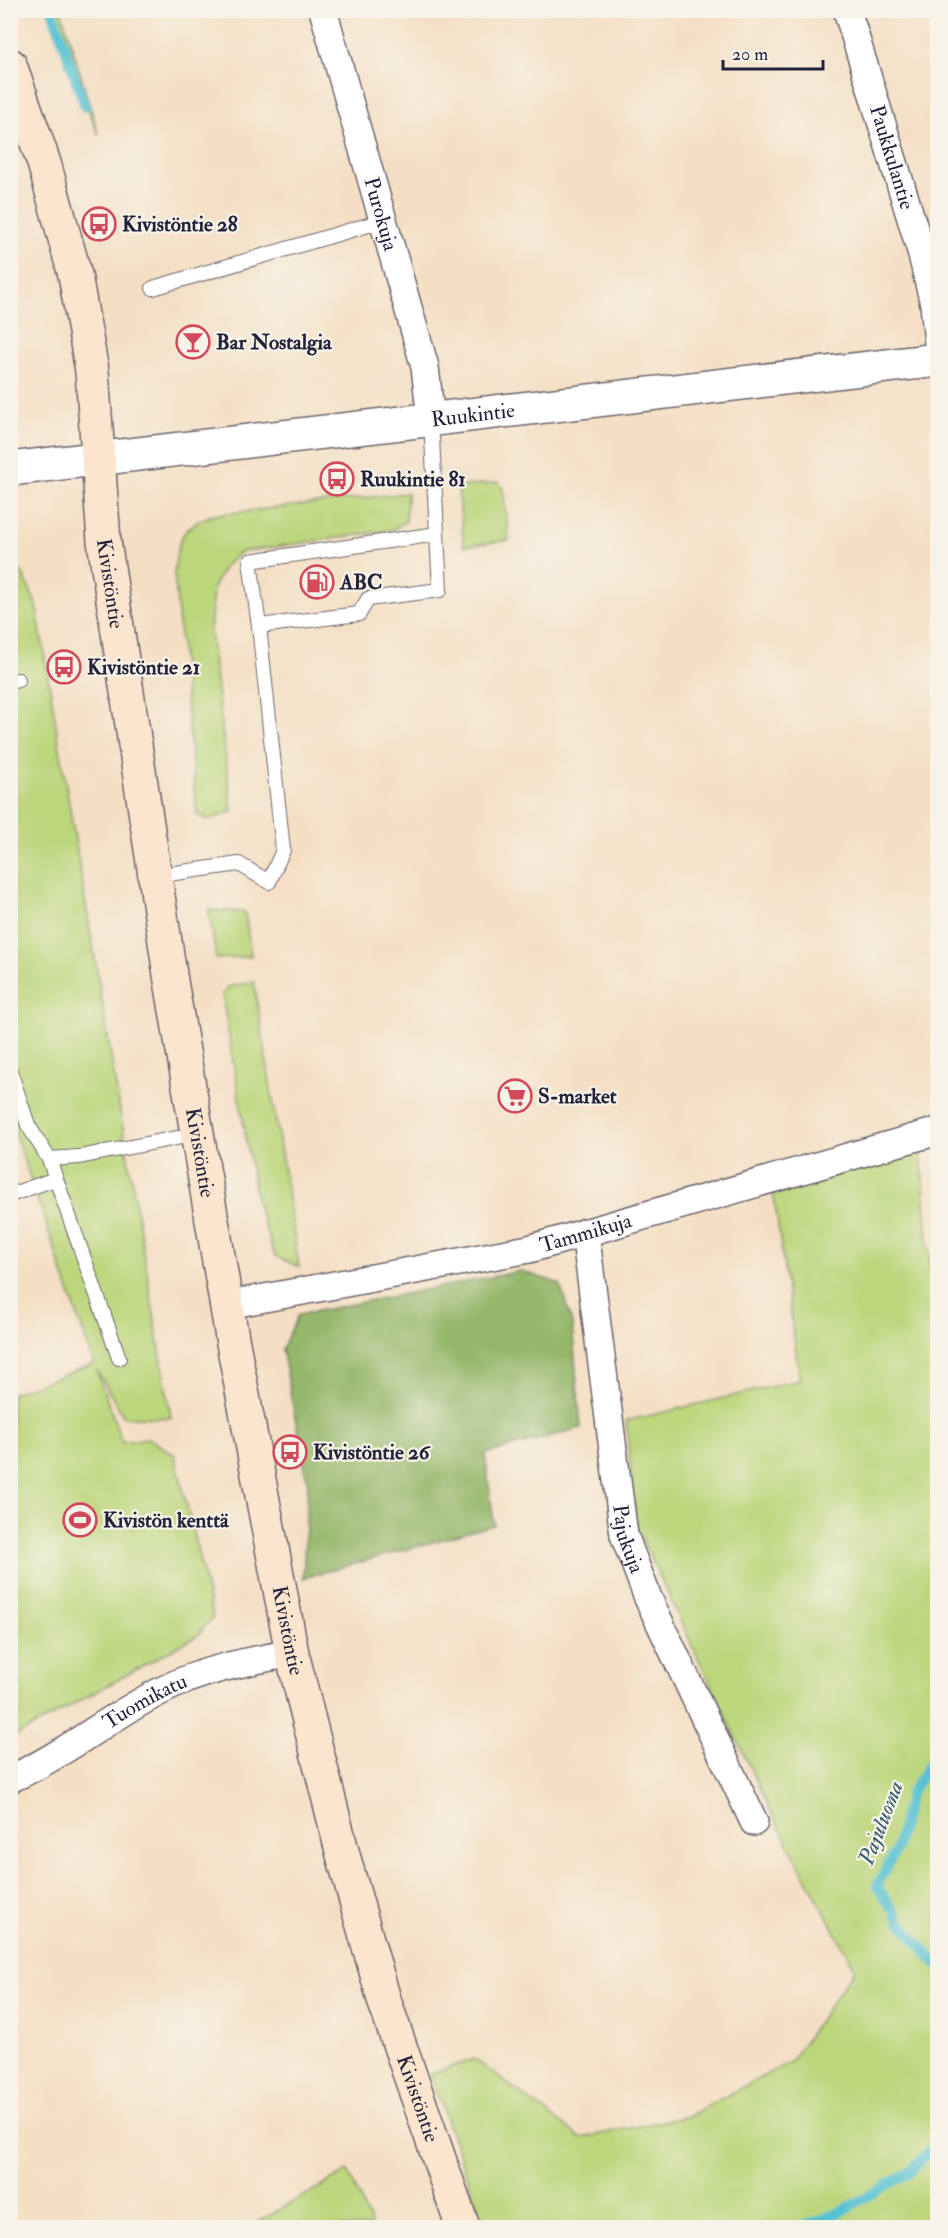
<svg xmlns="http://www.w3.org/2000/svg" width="948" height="2238" viewBox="0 0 948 2238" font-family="'IM FELL Double Pica',serif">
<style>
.green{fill:#bcd67b;stroke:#6f7c5b;stroke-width:1.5}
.forest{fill:#95b76b;stroke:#5c6c53;stroke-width:1.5}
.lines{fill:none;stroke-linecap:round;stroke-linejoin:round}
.stream{stroke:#57c1d2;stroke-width:10}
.service-casing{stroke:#6c646b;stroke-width:16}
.minor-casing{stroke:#6c646b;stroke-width:30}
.tertiary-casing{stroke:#6c646b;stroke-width:36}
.secondary-casing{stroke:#6c646b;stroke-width:36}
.service{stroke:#fff;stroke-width:14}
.minor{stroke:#fff;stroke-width:27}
.tertiary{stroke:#fff;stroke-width:33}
.secondary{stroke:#fbe5cf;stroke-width:33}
.labels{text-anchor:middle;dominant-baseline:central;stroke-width:4.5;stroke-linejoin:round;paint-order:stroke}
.street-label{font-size:21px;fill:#22223b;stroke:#f7f3e8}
.poi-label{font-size:21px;font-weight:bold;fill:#22223b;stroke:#f7f3e8;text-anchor:start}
.water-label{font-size:22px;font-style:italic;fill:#355a70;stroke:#f7f3e8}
</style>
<rect width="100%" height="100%" fill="#f7f3e8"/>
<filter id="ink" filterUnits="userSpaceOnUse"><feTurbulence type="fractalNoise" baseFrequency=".0167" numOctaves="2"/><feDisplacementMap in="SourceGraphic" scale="12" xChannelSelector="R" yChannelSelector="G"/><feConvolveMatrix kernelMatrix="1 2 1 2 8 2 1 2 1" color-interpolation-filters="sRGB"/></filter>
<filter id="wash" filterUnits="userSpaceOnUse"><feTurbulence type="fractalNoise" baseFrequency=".008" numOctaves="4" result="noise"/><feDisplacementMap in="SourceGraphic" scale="24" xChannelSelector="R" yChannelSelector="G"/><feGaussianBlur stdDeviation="1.35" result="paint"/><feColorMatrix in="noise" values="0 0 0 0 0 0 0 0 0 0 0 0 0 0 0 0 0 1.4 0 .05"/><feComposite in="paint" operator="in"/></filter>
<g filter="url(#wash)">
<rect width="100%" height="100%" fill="#f4dfc4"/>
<g class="green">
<path d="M 49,11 L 61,11 L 99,136 Z"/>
<path d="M 499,482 L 503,490 L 509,540 L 464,546 L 458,487 Z"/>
<path d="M 407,493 L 406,521 L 392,530 L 240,552 L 225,566 L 213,588 L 210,632 L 232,811 L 210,820 L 197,815 L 174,572 C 179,539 179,527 213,515 Z"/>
<path d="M 11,561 L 23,574 L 36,604 L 171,1418 L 124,1417 L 96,1369 L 122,1442 L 148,1438 L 175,1455 L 213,1617 L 197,1636 L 11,1739 L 11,1394 L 94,1364 L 11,1122 Z"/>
<path d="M 209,910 L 245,912 L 251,956 L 216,959 Z"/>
<path d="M 254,982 L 299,1267 L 275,1256 L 257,1204 L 222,995 L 228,987 Z"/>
<path d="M 921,1152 L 938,1366 L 937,2214 L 912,2228 L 485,2227 L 430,2074 L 474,2059 L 581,2138 L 689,2116 L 790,2062 L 855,1969 L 770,1810 L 636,1526 L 626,1421 L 800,1380 L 773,1190 Z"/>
<path d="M 348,2171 L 372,2227 L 249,2227 Z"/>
</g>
<path class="forest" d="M 521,1271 L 560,1284 L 572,1324 L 581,1428 L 485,1454 L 494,1525 L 303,1578 L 308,1484 L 282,1349 L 298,1315 Z"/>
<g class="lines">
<g class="stream">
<path d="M 52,10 L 85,107"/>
<path d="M 938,1751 L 910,1794 L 896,1850 L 877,1886 L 906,1929 L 938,1966"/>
<path d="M 801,2228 L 840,2212 L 910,2172 L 938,2142"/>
</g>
</g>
</g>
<g filter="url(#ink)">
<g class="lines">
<defs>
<g id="service">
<path d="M 153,288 L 382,221"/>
<path d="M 259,626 L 250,561 L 437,534"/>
<path d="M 10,682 L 18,680"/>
<path d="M 154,876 L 239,864 L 269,882 L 283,850 L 259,626 L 359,614 L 368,599 L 440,590 L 431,419"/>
<path d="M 10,1071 L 28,1125 L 49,1159 L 119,1358"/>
<path d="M 49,1159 L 79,1157 L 197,1134"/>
<path d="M 10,1195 L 55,1179"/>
</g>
<g id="minor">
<path id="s1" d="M 323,10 L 425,367 L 431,419"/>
<path id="s2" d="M 847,10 L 921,251 L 934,304 L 938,343"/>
<path id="s3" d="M 585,1232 L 624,1535 L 648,1598 L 754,1822"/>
<path id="s4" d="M 227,1305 L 529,1249 L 938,1131"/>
<path id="s5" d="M 10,1779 C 65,1755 111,1715 165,1689 C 204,1669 250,1661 292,1653"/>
</g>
<g id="tertiary">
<path id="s6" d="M 10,469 L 938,360"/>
</g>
<g id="secondary">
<path id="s7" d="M 10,65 L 44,163 L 75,275 L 92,371 L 104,541 L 171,981 L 233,1343 L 292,1653 L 343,1855 L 385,2003 L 463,2228"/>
</g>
</defs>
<use href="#service" class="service-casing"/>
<use href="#minor" class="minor-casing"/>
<use href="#tertiary" class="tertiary-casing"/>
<use href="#secondary" class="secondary-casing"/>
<use href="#service" class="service"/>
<use href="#minor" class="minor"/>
<use href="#tertiary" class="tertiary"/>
<use href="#secondary" class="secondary"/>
</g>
</g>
<defs>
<symbol id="bus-ring" viewBox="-11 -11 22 22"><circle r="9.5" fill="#f7f3e8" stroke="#d1495b" stroke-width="1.5"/><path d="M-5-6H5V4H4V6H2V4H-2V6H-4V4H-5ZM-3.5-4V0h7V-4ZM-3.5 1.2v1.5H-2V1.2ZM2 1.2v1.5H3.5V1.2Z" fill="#d1495b"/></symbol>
<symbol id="bar-ring" viewBox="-11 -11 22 22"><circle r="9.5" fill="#f7f3e8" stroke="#d1495b" stroke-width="1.5"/><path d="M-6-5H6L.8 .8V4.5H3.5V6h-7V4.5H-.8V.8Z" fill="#d1495b"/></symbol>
<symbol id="fuel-ring" viewBox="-11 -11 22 22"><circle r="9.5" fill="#f7f3e8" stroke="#d1495b" stroke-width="1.5"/><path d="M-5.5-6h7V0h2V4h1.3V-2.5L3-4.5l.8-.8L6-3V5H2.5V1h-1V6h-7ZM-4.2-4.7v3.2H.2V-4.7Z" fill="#d1495b"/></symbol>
<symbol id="supermarket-ring" viewBox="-11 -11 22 22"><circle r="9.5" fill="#f7f3e8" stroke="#d1495b" stroke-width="1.5"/><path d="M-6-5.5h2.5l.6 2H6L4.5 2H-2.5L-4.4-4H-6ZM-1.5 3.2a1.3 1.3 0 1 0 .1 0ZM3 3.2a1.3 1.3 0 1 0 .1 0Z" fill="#d1495b"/></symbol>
<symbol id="stadium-ring" viewBox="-11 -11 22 22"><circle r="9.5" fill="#f7f3e8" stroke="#d1495b" stroke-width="1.5"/><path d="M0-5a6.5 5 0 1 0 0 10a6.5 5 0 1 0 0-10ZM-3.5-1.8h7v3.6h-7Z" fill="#d1495b"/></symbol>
</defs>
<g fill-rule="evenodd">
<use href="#bus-ring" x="80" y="205" width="38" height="38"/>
<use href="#bar-ring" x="174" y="323" width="38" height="38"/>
<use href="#bus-ring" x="318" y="460" width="38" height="38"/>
<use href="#fuel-ring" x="298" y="563" width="38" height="38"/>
<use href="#bus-ring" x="45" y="648" width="38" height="38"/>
<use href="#supermarket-ring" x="496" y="1077" width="38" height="38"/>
<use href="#bus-ring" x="271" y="1433" width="38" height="38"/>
<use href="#stadium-ring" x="61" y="1501" width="38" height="38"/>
</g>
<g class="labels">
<g class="street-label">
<text stroke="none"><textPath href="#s2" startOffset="154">Paukkulantie</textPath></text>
<text stroke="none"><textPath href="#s1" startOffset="212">Purokuja</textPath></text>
<text stroke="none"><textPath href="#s6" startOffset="466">Ruukintie</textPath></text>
<text stroke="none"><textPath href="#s7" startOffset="531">Kivistöntie</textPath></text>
<text stroke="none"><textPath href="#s7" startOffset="1107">Kivistöntie</textPath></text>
<text stroke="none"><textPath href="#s4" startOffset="366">Tammikuja</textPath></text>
<text stroke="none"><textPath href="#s3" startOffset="310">Pajukuja</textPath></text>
<text stroke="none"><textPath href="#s7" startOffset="1593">Kivistöntie</textPath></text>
<text stroke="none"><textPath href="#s5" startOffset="156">Tuomikatu</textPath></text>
<text stroke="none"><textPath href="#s7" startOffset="2079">Kivistöntie</textPath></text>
</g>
<g class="poi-label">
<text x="122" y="224">Kivistöntie 28</text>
<text x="216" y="342">Bar Nostalgia</text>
<text x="360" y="479">Ruukintie 81</text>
<text x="340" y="582">ABC</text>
<text x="87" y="667">Kivistöntie 21</text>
<text x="538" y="1096">S-market</text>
<text x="313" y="1452">Kivistöntie 26</text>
<text x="103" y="1520">Kivistön kenttä</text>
</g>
<g class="water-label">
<text transform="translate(881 1823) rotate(-69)">Pajuluoma</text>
</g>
</g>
<rect width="948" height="2238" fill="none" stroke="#f7f3e8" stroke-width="36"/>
<path d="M723 60v9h100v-9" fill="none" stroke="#22223b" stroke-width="3"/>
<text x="732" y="60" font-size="18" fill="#22223b" stroke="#f7f3e8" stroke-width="4.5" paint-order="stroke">20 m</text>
</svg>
